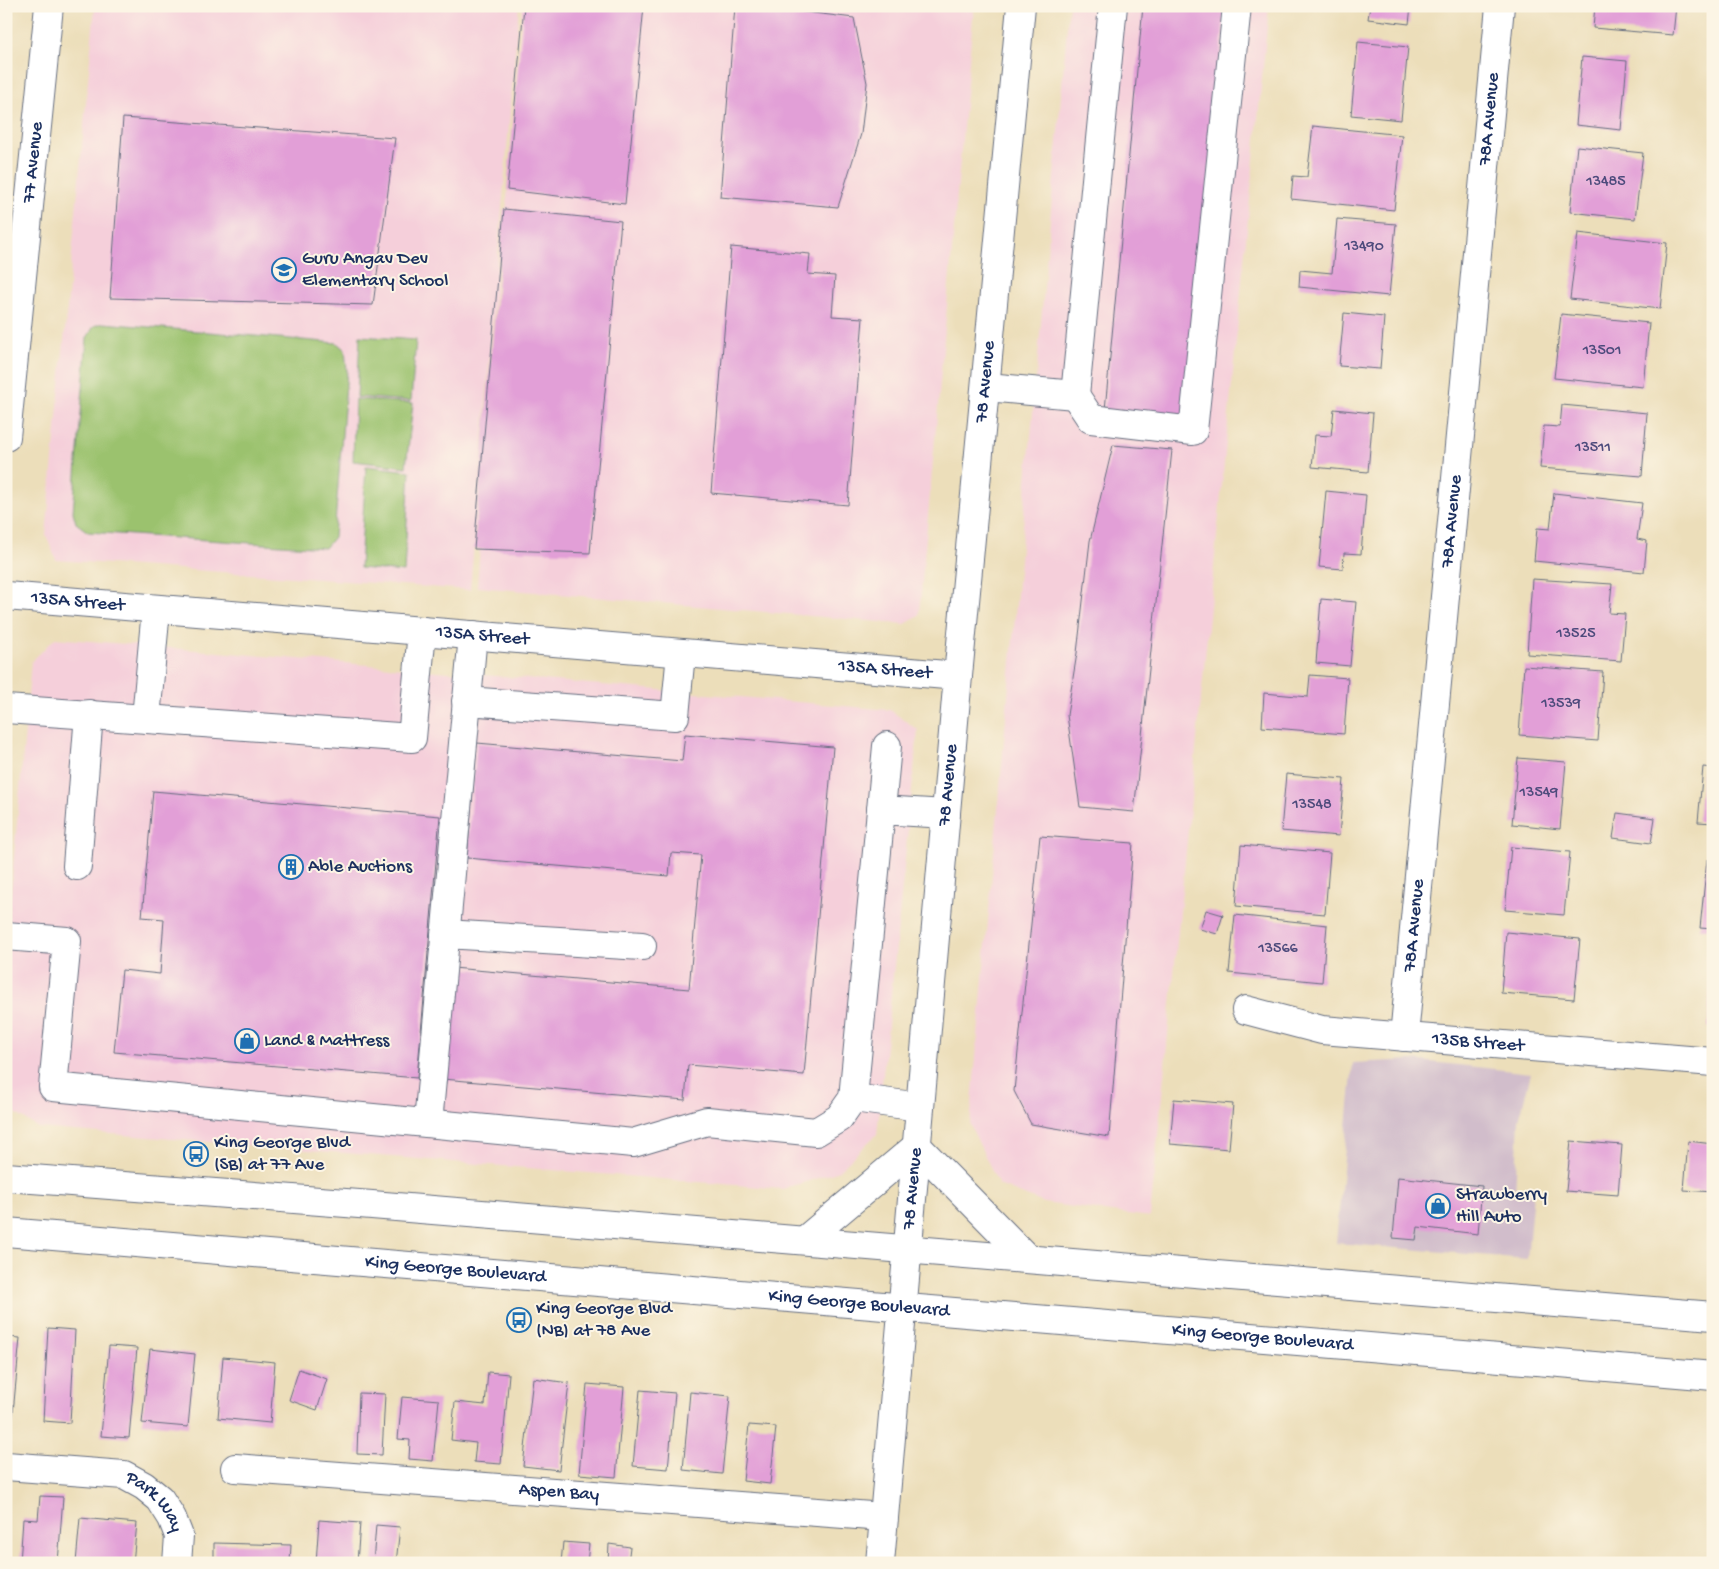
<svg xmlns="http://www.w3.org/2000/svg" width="1719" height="1569" viewBox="0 0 1719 1569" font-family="'Gochi Hand',sans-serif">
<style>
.built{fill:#f5cfda}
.industrial{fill:#d1bdcb}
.green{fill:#9bc26e;stroke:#5b7866}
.building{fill:#e29fd7}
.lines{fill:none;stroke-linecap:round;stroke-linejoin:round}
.minor-casing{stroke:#646c7e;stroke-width:30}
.major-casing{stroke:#646c7e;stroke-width:30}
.minor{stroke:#fff;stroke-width:28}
.major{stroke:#fff;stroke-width:28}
.labels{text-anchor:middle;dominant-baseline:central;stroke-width:4;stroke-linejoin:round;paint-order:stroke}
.number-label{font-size:16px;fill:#4d4b7c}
.street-label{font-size:19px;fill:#1b2f5e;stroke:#fcf5e5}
.poi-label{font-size:19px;fill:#1b2f5e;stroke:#fcf5e5;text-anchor:start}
</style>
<rect width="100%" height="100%" fill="#fcf5e5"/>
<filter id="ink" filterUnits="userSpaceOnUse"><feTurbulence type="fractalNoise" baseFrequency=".02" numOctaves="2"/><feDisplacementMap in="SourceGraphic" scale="10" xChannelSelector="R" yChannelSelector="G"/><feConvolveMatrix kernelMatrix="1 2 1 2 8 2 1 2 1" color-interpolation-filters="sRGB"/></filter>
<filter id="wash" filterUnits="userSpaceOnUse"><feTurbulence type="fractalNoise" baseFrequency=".0096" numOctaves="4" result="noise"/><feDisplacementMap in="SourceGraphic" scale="20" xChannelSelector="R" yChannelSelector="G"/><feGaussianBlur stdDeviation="1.12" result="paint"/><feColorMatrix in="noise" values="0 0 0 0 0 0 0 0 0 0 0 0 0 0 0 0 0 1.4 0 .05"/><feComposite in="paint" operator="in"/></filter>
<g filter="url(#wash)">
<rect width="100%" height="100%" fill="#ecdeba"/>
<g class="built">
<path d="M 95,6 L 519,6 L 470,590 L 56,560 L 46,535 Z"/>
<path d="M 522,6 L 974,6 L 919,616 L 905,624 L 477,587 Z"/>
<path d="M 1069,6 L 1269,6 L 1150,1217 L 1044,1203 L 999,1185 L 970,1125 Z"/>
<path d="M 55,638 L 890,710 L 918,730 L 877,1134 L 837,1172 L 783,1189 L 38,1128 L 6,1107 L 6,949 L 31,662 Z"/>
</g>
<path class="industrial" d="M 1412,1060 L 1531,1073 L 1519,1120 L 1515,1193 L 1533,1193 L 1527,1259 L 1336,1243 L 1353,1063 Z"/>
<g class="green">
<path d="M 103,323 L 337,343 L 345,350 L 347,371 L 334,537 L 325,548 L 88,532 L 76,523 L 73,512 L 87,338 L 94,326 Z"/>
<path d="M 360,336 L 416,340 L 411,401 L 357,397 Z"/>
<path d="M 355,399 L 413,403 L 406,467 L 353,461 Z"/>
<path d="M 366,466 L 410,471 L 404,572 L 360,568 Z"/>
</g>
<g id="blocks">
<g class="building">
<path d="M 524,6 L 644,6 L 625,204 L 507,190 Z"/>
<path d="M 735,6 L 756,6 L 854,18 L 867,83 L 861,134 L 838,207 L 720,197 Z"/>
<path d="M 1143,6 L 1225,6 L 1186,418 L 1105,410 Z"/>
<path d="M 1370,6 L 1411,6 L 1409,24 L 1368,19 Z"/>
<path d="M 1595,6 L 1676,6 L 1673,35 L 1593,28 Z"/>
<path d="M 1358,42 L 1408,47 L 1401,120 L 1351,115 Z"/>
<path d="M 1582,57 L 1627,61 L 1621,130 L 1576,125 Z"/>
<path d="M 123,118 L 395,138 L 373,305 L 110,298 Z"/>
<path d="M 1313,126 L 1402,135 L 1394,210 L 1291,199 L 1293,176 L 1307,177 Z"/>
<path d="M 1577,146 L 1643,153 L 1635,219 L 1570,212 Z"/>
<path d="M 504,209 L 621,221 L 590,553 L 474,549 Z"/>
<path d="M 1337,219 L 1396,224 L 1389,296 L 1299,287 L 1300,270 L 1332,273 Z"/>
<path d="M 1578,233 L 1667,243 L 1660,309 L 1570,299 Z"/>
<path d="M 731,247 L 810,254 L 808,274 L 835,276 L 832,316 L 863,318 L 848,505 L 711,493 Z"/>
<path d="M 1344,313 L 1384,317 L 1380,369 L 1339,366 Z"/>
<path d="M 1561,314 L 1649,323 L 1643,387 L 1554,378 Z"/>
<path d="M 1562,405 L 1647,413 L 1642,476 L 1540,468 L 1544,426 L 1560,427 Z"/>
<path d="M 1334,409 L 1373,413 L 1368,472 L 1312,467 L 1315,435 L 1331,436 Z"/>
<path d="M 1113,445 L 1172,450 L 1134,812 L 1080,807 L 1067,715 L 1077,653 L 1090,541 Z"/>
<path d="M 1326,491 L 1366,495 L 1361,554 L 1344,553 L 1343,569 L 1319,567 Z"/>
<path d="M 1554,493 L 1642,503 L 1637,539 L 1647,541 L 1644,572 L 1534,561 L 1537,528 L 1550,529 Z"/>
<path d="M 1532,579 L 1612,584 L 1609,613 L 1625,614 L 1621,661 L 1527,654 Z"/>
<path d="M 1321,599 L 1356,602 L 1350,666 L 1316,663 Z"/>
<path d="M 1524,666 L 1603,672 L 1598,741 L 1519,735 Z"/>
<path d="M 1310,675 L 1348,678 L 1344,734 L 1262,727 L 1264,693 L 1308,697 Z"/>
<path d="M 685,734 L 833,747 L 804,1075 L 688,1065 L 685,1100 L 443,1079 L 453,968 L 689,989 L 701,855 L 671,853 L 669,876 L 467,858 L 477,743 L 682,761 Z"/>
<path d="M 1518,758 L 1566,762 L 1560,829 L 1512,824 Z"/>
<path d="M 1703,767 L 1713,768 L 1713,823 L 1698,822 Z"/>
<path d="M 1286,774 L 1344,779 L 1339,836 L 1281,831 Z"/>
<path d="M 153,791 L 440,816 L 417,1078 L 114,1052 L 122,970 L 160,974 L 164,919 L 142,917 Z"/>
<path d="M 1617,813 L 1655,818 L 1651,843 L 1613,838 Z"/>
<path d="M 1040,836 L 1133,843 L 1109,1137 L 1031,1124 L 1014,1091 Z"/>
<path d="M 1241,845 L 1330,853 L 1325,914 L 1236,906 Z"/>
<path d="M 1511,847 L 1570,852 L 1564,915 L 1505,910 Z"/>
<path d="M 1707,860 L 1713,860 L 1713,929 L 1700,928 Z"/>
<path d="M 1206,910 L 1223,915 L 1217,934 L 1200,929 Z"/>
<path d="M 1235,915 L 1327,925 L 1322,982 L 1229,973 Z"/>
<path d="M 1506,932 L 1580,939 L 1574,999 L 1501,993 Z"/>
<path d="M 1711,975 L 1713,975 L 1713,1028 L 1708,1028 Z"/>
<path d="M 1174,1099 L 1233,1104 L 1229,1149 L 1170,1144 Z"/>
<path d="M 1571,1141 L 1622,1145 L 1618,1195 L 1566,1191 Z"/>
<path d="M 1688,1141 L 1713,1144 L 1713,1192 L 1684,1190 Z"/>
<path d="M 1398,1177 L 1482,1186 L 1478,1234 L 1418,1227 L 1416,1240 L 1393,1238 Z"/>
<path d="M 48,1328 L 75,1330 L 70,1423 L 43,1421 Z"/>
<path d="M 6,1337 L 20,1338 L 12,1424 L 6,1424 Z"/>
<path d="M 109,1346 L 137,1348 L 129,1438 L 101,1436 Z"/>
<path d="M 150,1349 L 195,1354 L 188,1427 L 142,1423 Z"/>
<path d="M 223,1357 L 275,1362 L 270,1423 L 218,1418 Z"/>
<path d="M 299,1369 L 327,1379 L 317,1410 L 289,1400 Z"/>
<path d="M 488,1372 L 509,1374 L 501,1464 L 474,1462 L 476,1443 L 451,1440 L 455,1402 L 485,1405 Z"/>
<path d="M 533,1378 L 569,1383 L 559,1470 L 523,1466 Z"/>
<path d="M 587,1384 L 624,1387 L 616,1477 L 579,1474 Z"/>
<path d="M 640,1390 L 675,1393 L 668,1469 L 633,1466 Z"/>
<path d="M 690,1392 L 730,1396 L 722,1474 L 683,1470 Z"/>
<path d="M 359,1393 L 385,1394 L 382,1455 L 357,1454 Z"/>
<path d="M 402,1397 L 439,1400 L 433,1461 L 409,1459 L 410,1440 L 398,1439 Z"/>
<path d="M 749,1425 L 776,1427 L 770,1484 L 743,1481 Z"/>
<path d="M 40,1496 L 63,1497 L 58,1563 L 20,1563 L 23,1519 L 38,1520 Z"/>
<path d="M 80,1518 L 137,1523 L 133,1563 L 76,1563 Z"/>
<path d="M 319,1520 L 360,1523 L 357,1563 L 316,1563 Z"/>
<path d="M 376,1525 L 400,1527 L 396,1563 L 373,1563 Z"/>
<path d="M 563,1542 L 589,1544 L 587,1563 L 561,1563 Z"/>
<path d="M 214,1543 L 291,1545 L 290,1563 L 214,1563 Z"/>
<path d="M 609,1544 L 630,1547 L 628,1563 L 608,1563 Z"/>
</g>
</g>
</g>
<g filter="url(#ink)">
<use href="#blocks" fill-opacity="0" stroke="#646c7e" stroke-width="1"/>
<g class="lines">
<defs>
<g id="minor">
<path d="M 987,387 L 1075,395 L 1113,6"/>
<path d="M 1075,395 L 1091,419 L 1193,431 L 1237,6"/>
<path id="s1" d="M 6,437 L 49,6"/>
<path id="s2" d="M 6,596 L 958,676"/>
<path d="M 466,701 L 675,716 L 681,653"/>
<path d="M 6,709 L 412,738 L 422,631"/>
<path d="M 146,718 L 156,609"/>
<path d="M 881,810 L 887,746"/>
<path d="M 77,866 L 89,714"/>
<path d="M 445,934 L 642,946"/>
<path d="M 6,936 L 67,941 L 53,1087 L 633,1143 L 707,1121 L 816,1132 L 839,1118 L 853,1098 L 881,810 L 946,814"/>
<path id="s3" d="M 1246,1010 L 1322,1030 L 1713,1062"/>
<path id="s4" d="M 1404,1037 L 1500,6"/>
<path d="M 853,1098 L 920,1107"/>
<path d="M 428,1123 L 473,635"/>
<path id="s5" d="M 6,1466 L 124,1475 L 144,1486 L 160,1499 L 172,1518 L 179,1536 L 177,1563"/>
<path id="s6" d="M 235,1468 L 884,1517"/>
<path id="s7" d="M 880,1563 L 958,676 L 1021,6"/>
</g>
<g id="major">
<path d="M 6,1177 L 372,1205 L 1713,1316"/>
<path id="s8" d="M 6,1232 L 1713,1376"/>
<path d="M 805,1240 L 917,1146 L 1027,1258"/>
</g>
</defs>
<use href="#minor" class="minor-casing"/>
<use href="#major" class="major-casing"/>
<use href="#minor" class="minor"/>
<use href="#major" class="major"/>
</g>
</g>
<defs>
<symbol id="school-ring" viewBox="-11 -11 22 22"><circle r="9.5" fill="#fcf5e5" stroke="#1f6fb2" stroke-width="1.5"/><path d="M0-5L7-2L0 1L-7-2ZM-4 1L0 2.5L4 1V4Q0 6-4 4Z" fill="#1f6fb2"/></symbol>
<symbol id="building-ring" viewBox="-11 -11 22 22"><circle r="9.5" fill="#fcf5e5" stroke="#1f6fb2" stroke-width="1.5"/><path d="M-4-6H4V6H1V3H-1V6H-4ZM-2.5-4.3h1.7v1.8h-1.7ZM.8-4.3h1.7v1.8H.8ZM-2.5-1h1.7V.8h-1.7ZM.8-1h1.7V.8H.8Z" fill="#1f6fb2"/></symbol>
<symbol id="shop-ring" viewBox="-11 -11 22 22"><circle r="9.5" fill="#fcf5e5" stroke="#1f6fb2" stroke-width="1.5"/><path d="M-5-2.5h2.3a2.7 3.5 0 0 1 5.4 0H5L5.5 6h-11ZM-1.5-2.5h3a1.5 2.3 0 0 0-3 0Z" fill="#1f6fb2"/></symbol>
<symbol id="bus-ring" viewBox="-11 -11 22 22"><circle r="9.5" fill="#fcf5e5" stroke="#1f6fb2" stroke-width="1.5"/><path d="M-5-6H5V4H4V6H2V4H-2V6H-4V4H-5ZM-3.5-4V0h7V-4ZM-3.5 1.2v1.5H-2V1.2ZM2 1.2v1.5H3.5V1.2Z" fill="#1f6fb2"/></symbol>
</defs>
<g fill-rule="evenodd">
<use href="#school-ring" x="270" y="256" width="28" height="28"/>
<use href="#building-ring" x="277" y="853" width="28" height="28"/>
<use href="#shop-ring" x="233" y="1027" width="28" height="28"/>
<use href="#bus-ring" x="182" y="1140" width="28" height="28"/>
<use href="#shop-ring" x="1424" y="1192" width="28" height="28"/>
<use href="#bus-ring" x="505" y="1306" width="28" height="28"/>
</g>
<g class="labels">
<g class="number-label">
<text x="1606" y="182">13485</text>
<text x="1364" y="247">13490</text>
<text x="1602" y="351">13501</text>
<text x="1593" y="448">13511</text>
<text x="1576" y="634">13525</text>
<text x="1561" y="704">13539</text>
<text x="1539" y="793">13549</text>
<text x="1312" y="805">13548</text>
<text x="1278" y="949">13566</text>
</g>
<g class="street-label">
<text stroke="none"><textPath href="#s4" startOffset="922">78A Avenue</textPath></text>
<text stroke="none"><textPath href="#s1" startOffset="276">77 Avenue</textPath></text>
<text stroke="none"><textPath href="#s7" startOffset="1186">78 Avenue</textPath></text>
<text stroke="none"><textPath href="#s4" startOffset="518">78A Avenue</textPath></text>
<text stroke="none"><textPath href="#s2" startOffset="72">135A Street</textPath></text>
<text stroke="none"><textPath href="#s2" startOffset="478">135A Street</textPath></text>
<text stroke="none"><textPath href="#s2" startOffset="882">135A Street</textPath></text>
<text stroke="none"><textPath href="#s7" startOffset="781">78 Avenue</textPath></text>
<text stroke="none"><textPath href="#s4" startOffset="112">78A Avenue</textPath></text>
<text stroke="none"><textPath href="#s3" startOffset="235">135B Street</textPath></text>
<text stroke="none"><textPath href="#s7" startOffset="376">78 Avenue</textPath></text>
<text stroke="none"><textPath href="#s8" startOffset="451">King George Boulevard</textPath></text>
<text stroke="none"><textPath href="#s8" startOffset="856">King George Boulevard</textPath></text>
<text stroke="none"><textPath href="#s8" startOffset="1261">King George Boulevard</textPath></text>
<text stroke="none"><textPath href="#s6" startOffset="325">Aspen Bay</textPath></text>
<text stroke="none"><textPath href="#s5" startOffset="160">Park Way</textPath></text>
</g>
<g class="poi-label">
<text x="302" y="259">Guru Angav Dev<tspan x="302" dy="22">Elementary School</tspan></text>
<text x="308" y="867">Able Auctions</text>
<text x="264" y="1041">Land &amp; Mattress</text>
<text x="214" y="1143">King George Blvd<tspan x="214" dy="22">(SB) at 77 Ave</tspan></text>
<text x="1456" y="1195">Strawberry<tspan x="1456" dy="22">Hill Auto</tspan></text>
<text x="536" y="1309">King George Blvd<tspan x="536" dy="22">(NB) at 78 Ave</tspan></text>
</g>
</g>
<rect width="1719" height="1569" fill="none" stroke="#fcf5e5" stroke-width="25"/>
</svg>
